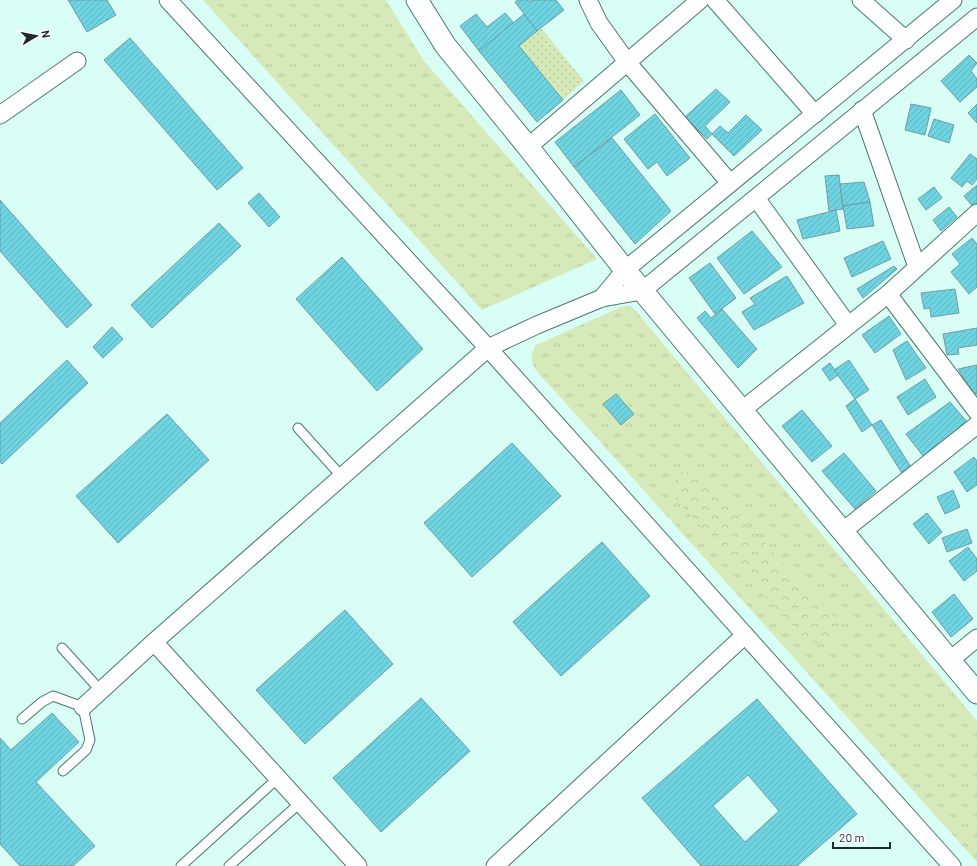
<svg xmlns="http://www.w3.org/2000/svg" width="977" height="866" viewBox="0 0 977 866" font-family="Barlow,sans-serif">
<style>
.grass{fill:url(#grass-tufts)}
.forest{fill:url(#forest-crowns)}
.park{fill:url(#park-dots)}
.building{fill:url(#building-hatch);stroke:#709da3;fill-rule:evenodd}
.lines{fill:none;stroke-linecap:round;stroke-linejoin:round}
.service-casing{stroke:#4d776e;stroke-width:11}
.minor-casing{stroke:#4d776e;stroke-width:19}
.tertiary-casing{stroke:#4d776e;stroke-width:23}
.service{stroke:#fff;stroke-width:9}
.minor{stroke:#fff;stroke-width:17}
.tertiary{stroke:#fff;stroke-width:21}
</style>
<defs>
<pattern id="grass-tufts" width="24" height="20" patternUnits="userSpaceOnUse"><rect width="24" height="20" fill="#d6e9b9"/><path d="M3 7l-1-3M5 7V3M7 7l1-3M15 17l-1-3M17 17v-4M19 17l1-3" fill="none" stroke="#b7c89f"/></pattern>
<pattern id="forest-crowns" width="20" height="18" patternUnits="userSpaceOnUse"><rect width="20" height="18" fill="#d6e9b9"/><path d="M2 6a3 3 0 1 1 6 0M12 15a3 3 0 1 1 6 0" fill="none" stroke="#b7c89f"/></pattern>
<pattern id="park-dots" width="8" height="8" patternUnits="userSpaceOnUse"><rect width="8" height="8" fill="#d6e9b9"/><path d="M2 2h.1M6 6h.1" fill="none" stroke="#b7c89f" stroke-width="1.8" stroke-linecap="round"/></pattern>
<pattern id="building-hatch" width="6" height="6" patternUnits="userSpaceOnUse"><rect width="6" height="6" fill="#6ed4e1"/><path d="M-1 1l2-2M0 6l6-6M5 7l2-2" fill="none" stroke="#5fb6c1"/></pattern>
</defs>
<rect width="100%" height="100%" fill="#d9fef5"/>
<g class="grass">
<path d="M 203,0 L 386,0 L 424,61 L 597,259 L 482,310 Z"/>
<path d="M 630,306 L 636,311 L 977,721 L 977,862 L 535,369 C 530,360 531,353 536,345 L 621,307 Z"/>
</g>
<path class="forest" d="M 692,471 L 702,476 L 838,621 L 838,633 L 834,642 L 821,644 L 807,641 L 678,502 L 673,493 L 675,479 L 680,473 Z"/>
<path class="park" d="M 541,28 L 584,81 L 563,100 L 519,46 Z"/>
<g class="building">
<path d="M 68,0 L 107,0 L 116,15 L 87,32 Z"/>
<path d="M 518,0 L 528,0 L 529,2 L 531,0 L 544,0 L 545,1 L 547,0 L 556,0 L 564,10 L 537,31 L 515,2 Z"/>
<path d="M 505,13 L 514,23 L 479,51 L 460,26 L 476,14 L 487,27 Z"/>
<path d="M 524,14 L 537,31 L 519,46 L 563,100 L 537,122 L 479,51 Z"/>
<path d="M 130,38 L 243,168 L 217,190 L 104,60 Z"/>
<path d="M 969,55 L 977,63 L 971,71 L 977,79 L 977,87 L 960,102 L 941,81 Z"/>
<path d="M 716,89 L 730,102 L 705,126 L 712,134 L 707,139 L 685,117 Z"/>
<path d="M 621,90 L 640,115 L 574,167 L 555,142 Z"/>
<path d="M 911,104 L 931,108 L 925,135 L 905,130 Z"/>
<path d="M 977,104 L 977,123 L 968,113 Z"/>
<path d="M 655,114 L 690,158 L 667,176 L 657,162 L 648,169 L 624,139 Z"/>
<path d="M 746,115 L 762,130 L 734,156 L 712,134 L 720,126 L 728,133 Z"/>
<path d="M 934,119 L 954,125 L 949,143 L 928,136 Z"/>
<path d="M 612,138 L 671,211 L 635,244 L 574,167 Z"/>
<path d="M 970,154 L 977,159 L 977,179 L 972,185 L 967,181 L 962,187 L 951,178 Z"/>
<path d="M 839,175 L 843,209 L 829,211 L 825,176 Z"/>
<path d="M 864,182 L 870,202 L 843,206 L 840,184 Z"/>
<path d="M 977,185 L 977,203 L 973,207 L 964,196 Z"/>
<path d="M 934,187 L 942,198 L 926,210 L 918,199 Z"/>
<path d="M 259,193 L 280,217 L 269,227 L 248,203 Z"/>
<path d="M 0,200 L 92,305 L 67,328 L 0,251 Z"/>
<path d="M 870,202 L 874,226 L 847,229 L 843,206 Z"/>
<path d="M 949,207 L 957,217 L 941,231 L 933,220 Z"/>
<path d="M 836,210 L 840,231 L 803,239 L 797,220 Z"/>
<path d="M 219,223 L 241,246 L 152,328 L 131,305 Z"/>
<path d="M 752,231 L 782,267 L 744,294 L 717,258 Z"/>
<path d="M 972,238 L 977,244 L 977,287 L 969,294 L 951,272 L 960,264 L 952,254 Z"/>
<path d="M 883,241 L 891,259 L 852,277 L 844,258 Z"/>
<path d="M 342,257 L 423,349 L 377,391 L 296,299 Z"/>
<path d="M 710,263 L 736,298 L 715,314 L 689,278 Z"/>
<path d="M 894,266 L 897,269 L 863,298 L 857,289 Z"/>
<path d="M 787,276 L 804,303 L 754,330 L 742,312 L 755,304 L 750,298 Z"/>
<path d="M 955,289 L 959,313 L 931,317 L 930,308 L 924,309 L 921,293 Z"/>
<path d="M 722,309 L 757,349 L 738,368 L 697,318 L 705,311 L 711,318 Z"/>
<path d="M 889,316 L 901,334 L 875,353 L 862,335 Z"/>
<path d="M 112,327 L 123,339 L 103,358 L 93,347 Z"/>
<path d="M 977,328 L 977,345 L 958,348 L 959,354 L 947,355 L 943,334 Z"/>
<path d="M 907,341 L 926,368 L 906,380 L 893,350 Z"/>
<path d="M 67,360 L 88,383 L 2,464 L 0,462 L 0,423 Z"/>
<path d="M 849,360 L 869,390 L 855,399 L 834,370 Z"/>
<path d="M 830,363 L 838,375 L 830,381 L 822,369 Z"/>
<path d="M 977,365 L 977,394 L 974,394 L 958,369 Z"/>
<path d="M 925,379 L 936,397 L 908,415 L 897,397 Z"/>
<path d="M 616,394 L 634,414 L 621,425 L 603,404 Z"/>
<path d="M 855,399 L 872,425 L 862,432 L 846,406 Z"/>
<path d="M 950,402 L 968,423 L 923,456 L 906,434 Z"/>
<path d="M 802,410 L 832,446 L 812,462 L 782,426 Z"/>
<path d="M 167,414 L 209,460 L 118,543 L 76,496 Z"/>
<path d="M 881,420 L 911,467 L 903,475 L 872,425 Z"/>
<path d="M 512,443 L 561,496 L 472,577 L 424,523 Z"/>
<path d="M 844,453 L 876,491 L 855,509 L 822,471 Z"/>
<path d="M 974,457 L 977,461 L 977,485 L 967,492 L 954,472 Z"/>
<path d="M 953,490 L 960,507 L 945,514 L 937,497 Z"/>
<path d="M 927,513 L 942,532 L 929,544 L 913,524 Z"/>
<path d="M 967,529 L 972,543 L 947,552 L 942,538 Z"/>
<path d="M 602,542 L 650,596 L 561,676 L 513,622 Z"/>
<path d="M 968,547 L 977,559 L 977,571 L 964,581 L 949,561 Z"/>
<path d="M 954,594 L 973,619 L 951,637 L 932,612 Z"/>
<path d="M 345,610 L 393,664 L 305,744 L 256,690 Z"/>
<path d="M 421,698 L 470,751 L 381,832 L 333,778 Z"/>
<path d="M 757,699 L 857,814 L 797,866 L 701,866 L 642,798 ZM 748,775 L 779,811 L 745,842 L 713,806 Z"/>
<path d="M 52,713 L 79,742 L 36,782 L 95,846 L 73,866 L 20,866 L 0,844 L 0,738 L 11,750 Z"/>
</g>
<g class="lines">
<defs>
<g id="service">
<path d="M 298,428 L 342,477"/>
<path d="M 62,648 L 101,691"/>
<path d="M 22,719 L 42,702 L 53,696 L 83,707 L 90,740 L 86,750 L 63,771"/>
<path d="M 181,866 L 278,778"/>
<path d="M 229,866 L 300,803"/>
</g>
<g id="minor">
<path d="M 168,0 L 488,348 L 952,866"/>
<path d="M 588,0 L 599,23 L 627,62 L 730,183"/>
<path d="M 715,0 L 815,114"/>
<path d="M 861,0 L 906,40"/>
<path d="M 862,110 L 917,267"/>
<path d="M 0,115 L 77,61"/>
<path d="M 528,147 L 700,0"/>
<path d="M 756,198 L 848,325"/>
<path d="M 888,294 L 977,412"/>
<path d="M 602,298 L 625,270 L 953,0"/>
<path d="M 742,410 L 888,294 L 977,213"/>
<path d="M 843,531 L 977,425"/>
<path d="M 154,642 L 358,866"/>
<path d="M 950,660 L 977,638"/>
<path d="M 83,707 L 154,642 L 488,348 L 537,325 L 602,298 L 642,291 L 977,17"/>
<path d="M 495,866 L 745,635"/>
</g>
<path id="tertiary" d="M 417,0 L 445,45 L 528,147 L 625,270 L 977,693"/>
</defs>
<use href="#service" class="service-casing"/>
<use href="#minor" class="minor-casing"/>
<use href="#tertiary" class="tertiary-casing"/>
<use href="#service" class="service"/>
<use href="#minor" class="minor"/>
<use href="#tertiary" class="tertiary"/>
</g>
<g transform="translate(36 36) rotate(80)" stroke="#ffffff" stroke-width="3" paint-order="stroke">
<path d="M0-3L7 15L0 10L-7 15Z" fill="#1a2c28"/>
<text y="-6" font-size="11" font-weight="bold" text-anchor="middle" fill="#1a2c28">N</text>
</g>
<path d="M833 842v6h57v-6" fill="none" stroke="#1a2c28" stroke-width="2"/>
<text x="839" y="842" font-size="12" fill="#1a2c28" stroke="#ffffff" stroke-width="3" paint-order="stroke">20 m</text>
</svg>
